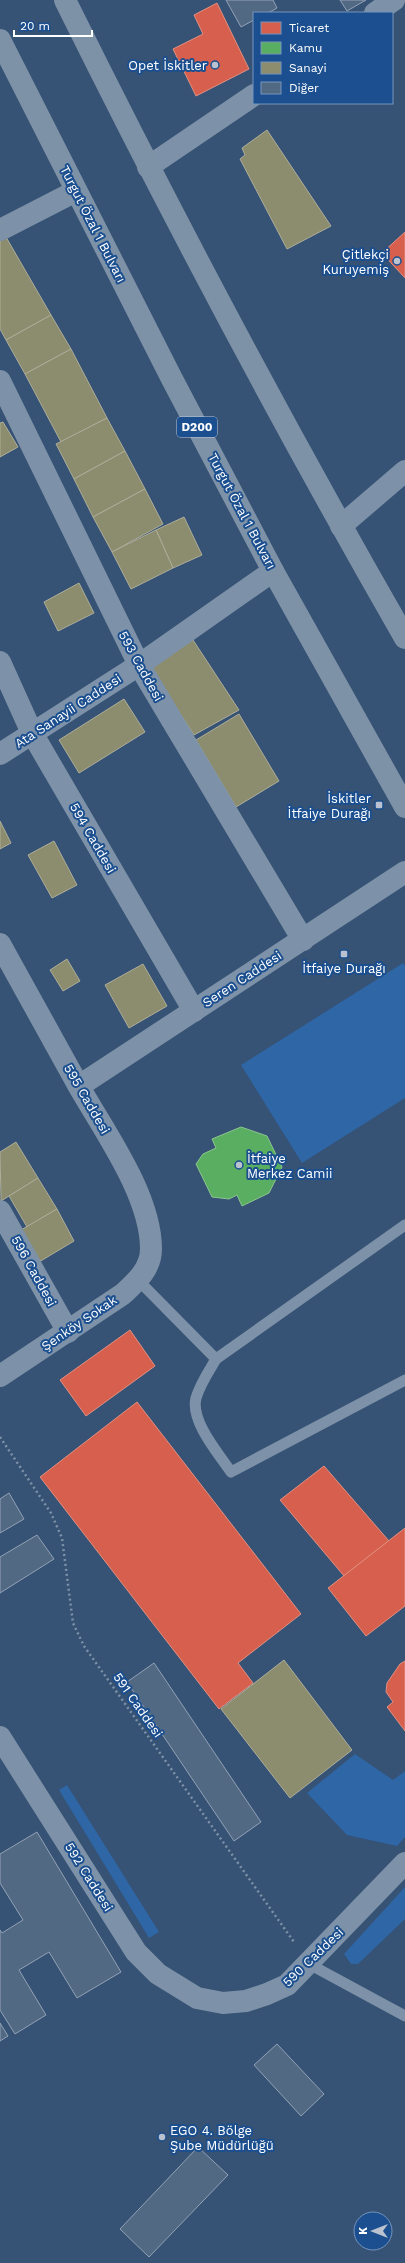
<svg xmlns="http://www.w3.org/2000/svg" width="405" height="2263" viewBox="0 0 405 2263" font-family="'Work Sans',sans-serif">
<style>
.green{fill:#2f66a5}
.shops{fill:#d6604d;stroke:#e29082}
.public{fill:#5aae61;stroke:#8cc690}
.industry{fill:#8c8c6e;stroke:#aeae9a}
.building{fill:#526984;stroke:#92a2b6}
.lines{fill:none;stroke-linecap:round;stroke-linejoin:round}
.path{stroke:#7d92a8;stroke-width:2.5;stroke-dasharray:2 3;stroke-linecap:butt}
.lane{stroke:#7d92a8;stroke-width:11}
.street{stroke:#7d92a8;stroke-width:22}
.highway{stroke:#7e92a7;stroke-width:22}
.poi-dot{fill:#b9c2ce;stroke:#1b4f8f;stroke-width:1.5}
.labels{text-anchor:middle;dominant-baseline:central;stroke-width:4;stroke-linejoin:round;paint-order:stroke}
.shield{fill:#1b4f8f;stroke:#bbcadd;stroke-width:1}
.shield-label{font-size:12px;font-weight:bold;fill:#fff}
.poi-label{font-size:13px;fill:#fff;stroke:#1b4f8f;text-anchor:end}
.street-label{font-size:13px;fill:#fff;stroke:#1b4f8f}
</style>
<rect width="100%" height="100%" fill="#365274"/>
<g class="green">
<path d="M 403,963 L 405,966 L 405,1098 L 302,1163 L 241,1065 Z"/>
<path d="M 355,1754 L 393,1780 L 405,1771 L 405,1837 L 397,1846 L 347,1835 L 307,1793 Z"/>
<path d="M 67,1785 L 159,1932 L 149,1938 L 59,1790 Z"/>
<path d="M 405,1887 L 405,1919 L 358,1964 L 351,1964 L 344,1954 Z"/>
</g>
<g class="shops">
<path d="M 217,3 L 249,69 L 196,96 L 173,49 L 203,34 L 194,15 Z"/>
<path d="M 405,232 L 405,278 L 382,253 Z"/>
<path d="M 130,1330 L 155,1366 L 86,1416 L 60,1380 Z"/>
<path d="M 137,1402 L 301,1614 L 238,1663 L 253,1683 L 219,1709 L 40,1477 Z"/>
<path d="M 324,1466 L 389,1541 L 344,1576 L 280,1500 Z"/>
<path d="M 405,1528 L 405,1606 L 366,1636 L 328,1588 Z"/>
<path d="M 405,1661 L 405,1731 L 387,1707 L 393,1702 L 386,1692 L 387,1683 L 400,1664 Z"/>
</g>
<path class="public" d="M 241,1127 L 267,1136 L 282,1167 L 269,1193 L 242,1206 L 237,1195 L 229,1199 L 212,1197 L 196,1164 L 203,1154 L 216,1148 L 212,1139 Z"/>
<g class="industry">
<path d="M 267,130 L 331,226 L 287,249 L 240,159 L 245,155 L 242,148 Z"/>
<path d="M 6,237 L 51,315 L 6,340 L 0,329 L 0,240 Z"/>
<path d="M 51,315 L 71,349 L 25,374 L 6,340 Z"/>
<path d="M 71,349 L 107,418 L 61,442 L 25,374 Z"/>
<path d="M 107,418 L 125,451 L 74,479 L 56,444 Z"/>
<path d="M 3,422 L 18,447 L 0,457 L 0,423 Z"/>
<path d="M 125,451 L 145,489 L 93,517 L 74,479 Z"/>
<path d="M 145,489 L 163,524 L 112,552 L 93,517 Z"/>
<path d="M 184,517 L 202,555 L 173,568 L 156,530 Z"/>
<path d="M 156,530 L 173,568 L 131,589 L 112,552 Z"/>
<path d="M 79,583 L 94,613 L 58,631 L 44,602 Z"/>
<path d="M 193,640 L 239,710 L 194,735 L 150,667 Z"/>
<path d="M 124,699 L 145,732 L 79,773 L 59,740 Z"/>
<path d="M 239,714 L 279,781 L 236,807 L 196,740 Z"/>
<path d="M 0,821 L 11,843 L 0,849 Z"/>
<path d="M 54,841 L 77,885 L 52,898 L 28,855 Z"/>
<path d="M 67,959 L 80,981 L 63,991 L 50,970 Z"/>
<path d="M 143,964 L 167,1006 L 129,1028 L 105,985 Z"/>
<path d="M 16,1142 L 38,1178 L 1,1201 L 0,1152 Z"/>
<path d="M 38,1178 L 57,1209 L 27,1227 L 9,1196 Z"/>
<path d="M 57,1209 L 74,1241 L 39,1262 L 21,1230 Z"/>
<path d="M 284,1660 L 352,1750 L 290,1798 L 221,1709 Z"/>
</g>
<g class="building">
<path d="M 226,0 L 273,0 L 277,8 L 268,13 L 254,13 L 254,20 L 241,27 Z"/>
<path d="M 340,0 L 366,0 L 347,11 Z"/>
<path d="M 9,1493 L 24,1519 L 0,1533 L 0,1499 Z"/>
<path d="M 37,1535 L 54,1559 L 0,1593 L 0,1557 Z"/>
<path d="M 154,1663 L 261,1822 L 234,1841 L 127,1682 Z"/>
<path d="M 37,1832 L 121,1972 L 77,1998 L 49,1952 L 19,1970 L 46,2015 L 15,2034 L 0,2010 L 0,1930 L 2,1933 L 23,1920 L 0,1883 L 0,1854 Z"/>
<path d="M 0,2023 L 8,2036 L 0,2041 Z"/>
<path d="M 277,2044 L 324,2094 L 301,2116 L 254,2065 Z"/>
<path d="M 198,2147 L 228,2175 L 149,2257 L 120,2229 Z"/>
</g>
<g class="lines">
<path class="path" d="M 0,1437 L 51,1513 L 62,1538 L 73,1623 L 84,1646 L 294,1942"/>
<g class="lane">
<path d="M 405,1225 L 216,1359 C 209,1371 200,1384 196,1398 C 190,1421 219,1454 231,1472 L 405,1380"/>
<path d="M 138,1280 L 216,1359"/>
<path d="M 309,1964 L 405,2016"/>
</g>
<g class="street">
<path d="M 375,13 L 394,0"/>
<path d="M 148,167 L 254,95"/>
<path d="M 0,230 L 76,191"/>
<path d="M 0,381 L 139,665 L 303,940"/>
<path d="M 341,526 L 405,471"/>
<path d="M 0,662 L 32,733 L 194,1011"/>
<path d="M 0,754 L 139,665 L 273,571"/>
<path d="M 0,944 C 26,991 52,1038 78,1085 C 104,1131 151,1195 151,1249 C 151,1269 136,1282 123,1294 L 0,1376"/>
<path d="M 79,1086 L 405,872"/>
<path d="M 0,1211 L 68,1332"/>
<path d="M 0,1737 L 136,1952 L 158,1974 L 197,1998 L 223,2003 L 246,2001 L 267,1994 L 287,1985 L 405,1863"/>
</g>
<g class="highway">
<path d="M 65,0 C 172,216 285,429 405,638"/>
<path d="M 0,40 L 172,379 L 273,571 L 405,807"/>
</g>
</g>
<g class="poi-dot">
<circle cx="215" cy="65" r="4"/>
<circle cx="397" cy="261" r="4"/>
<rect x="375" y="801" width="8" height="8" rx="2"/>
<rect x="340" y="950" width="8" height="8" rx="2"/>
<circle cx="239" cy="1165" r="4"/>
<circle cx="162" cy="2137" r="4"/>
</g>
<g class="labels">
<rect class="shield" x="177" y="417" width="40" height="20" rx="3"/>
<g class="shield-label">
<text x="197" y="427">D200</text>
</g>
<g class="poi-label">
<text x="207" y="65">Opet İskitler</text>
<text x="389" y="254">Çitlekçi<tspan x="389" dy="15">Kuruyemiş</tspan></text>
<text x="371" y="798">İskitler<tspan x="371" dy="15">İtfaiye Durağı</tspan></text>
<text x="344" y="968" text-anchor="middle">İtfaiye Durağı</text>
<text x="247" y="1158" text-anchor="start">İtfaiye<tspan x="247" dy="15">Merkez Camii</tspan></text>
<text x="170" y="2130" text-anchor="start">EGO 4. Bölge<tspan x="170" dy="15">Şube Müdürlüğü</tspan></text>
</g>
<g class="street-label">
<text transform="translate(93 224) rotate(63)">Turgut Özal 1 Bulvarı</text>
<text transform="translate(242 511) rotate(62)">Turgut Özal 1 Bulvarı</text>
<text transform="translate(141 666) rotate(61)">593 Caddesi</text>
<text transform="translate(68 711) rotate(-33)">Ata Sanayii Caddesi</text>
<text transform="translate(93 838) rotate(60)">594 Caddesi</text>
<text transform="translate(242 979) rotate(-33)">Seren Caddesi</text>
<text transform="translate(87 1099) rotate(60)">595 Caddesi</text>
<text transform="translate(34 1271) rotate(61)">596 Caddesi</text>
<text transform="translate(79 1323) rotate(-34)">Şenköy Sokak</text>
<text transform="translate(138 1705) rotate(55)">591 Caddesi</text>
<text transform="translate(89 1877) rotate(58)">592 Caddesi</text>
<text transform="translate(313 1957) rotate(-44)">590 Caddesi</text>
</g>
</g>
<rect x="253" y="12" width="140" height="92" fill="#1b4f8f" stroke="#7695bc"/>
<rect x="261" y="22" width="20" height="12" fill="#d6604d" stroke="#7695bc"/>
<text x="289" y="32" font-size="12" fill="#ffffff">Ticaret</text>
<rect x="261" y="42" width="20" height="12" fill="#5aae61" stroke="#7695bc"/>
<text x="289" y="52" font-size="12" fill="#ffffff">Kamu</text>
<rect x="261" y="62" width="20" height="12" fill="#8c8c6e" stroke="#7695bc"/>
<text x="289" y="72" font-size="12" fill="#ffffff">Sanayi</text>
<rect x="261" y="82" width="20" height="12" fill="#526984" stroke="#7695bc"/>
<text x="289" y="92" font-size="12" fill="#ffffff">Diğer</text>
<g transform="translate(373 2231) rotate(270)"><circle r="19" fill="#1b4f8f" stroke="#7695bc"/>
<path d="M0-3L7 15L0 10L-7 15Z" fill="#b9c2ce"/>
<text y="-6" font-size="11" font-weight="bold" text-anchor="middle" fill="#ffffff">K</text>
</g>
<path d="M14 30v6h78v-6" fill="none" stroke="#ffffff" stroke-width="2"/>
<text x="20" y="30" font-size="12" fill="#ffffff" stroke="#1b4f8f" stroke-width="3" paint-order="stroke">20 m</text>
</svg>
